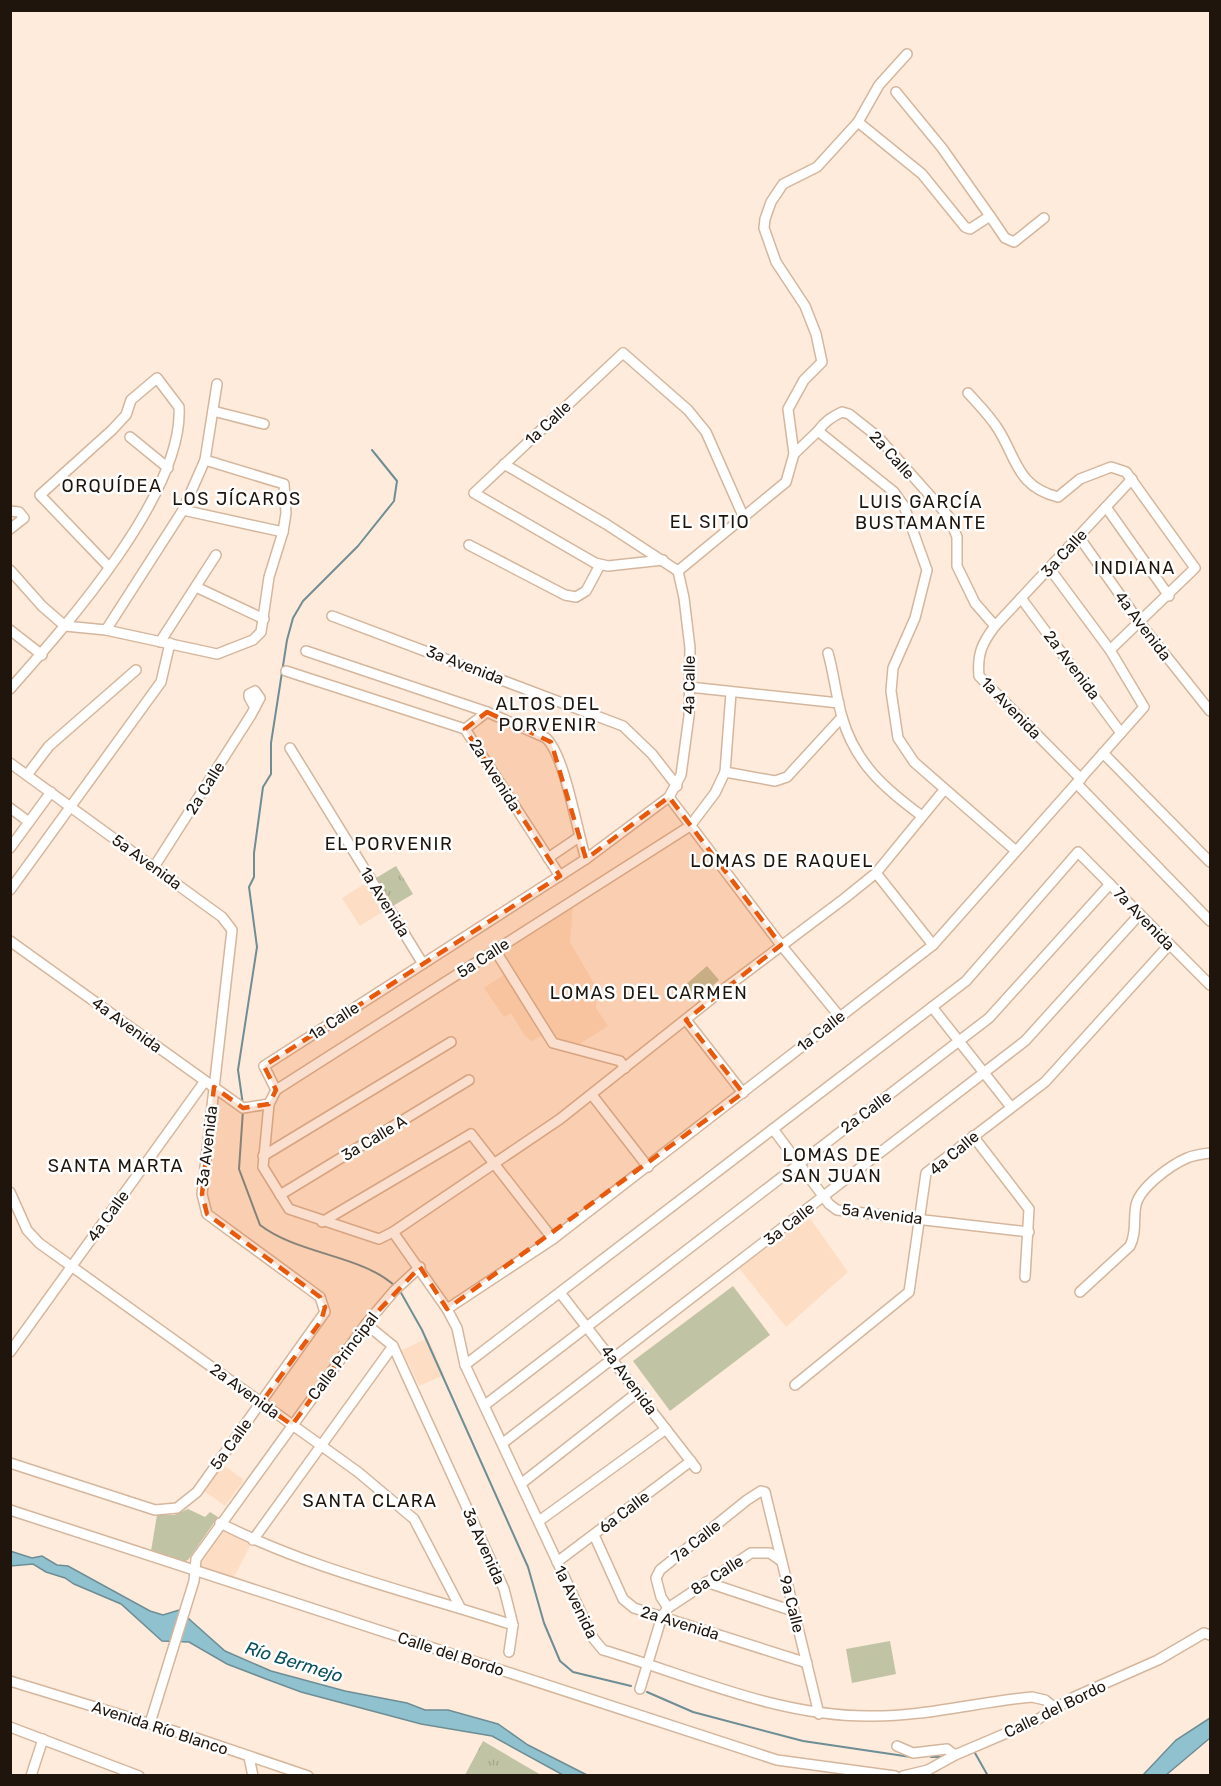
<svg xmlns="http://www.w3.org/2000/svg" width="1221" height="1786" viewBox="0 0 1221 1786" font-family="Rubik,sans-serif">
<style>
.built{fill:#fddec5}
.grass{fill:url(#grass-tufts)}
.garden{fill:#c1c4a4}
.water{fill:#90c1ce;stroke:#6e8d94;stroke-width:1.5}
.lines{fill:none;stroke-linecap:round;stroke-linejoin:round}
.stream{stroke:#6e8d94;stroke-width:2}
.minor-casing{stroke:#d5b69d;stroke-width:12}
.minor{stroke:#fff;stroke-width:9}
.marked{fill:#e8590c;fill-opacity:0.2;stroke:#e8590c;stroke-width:4.5;stroke-dasharray:12 8;stroke-linejoin:round}
.labels{text-anchor:middle;dominant-baseline:central;stroke-width:5;stroke-linejoin:round;paint-order:stroke}
.street-label{font-size:16px;fill:#20150c;stroke:#fff}
.neighbourhood-label{font-size:18px;letter-spacing:1.5px;fill:#20150c;stroke:#fff}
.water-label{font-size:18px;font-style:italic;fill:#0a505f;stroke:#fff}
</style>
<defs>
<pattern id="grass-tufts" width="24" height="20" patternUnits="userSpaceOnUse" patternTransform="scale(1.5)"><rect width="24" height="20" fill="#c1c4a4"/><path d="M3 7l-1-3M5 7V3M7 7l1-3M15 17l-1-3M17 17v-4M19 17l1-3" fill="none" stroke="#a6a88c"/></pattern>
</defs>
<rect width="100%" height="100%" fill="#feebdb"/>
<g class="built">
<path d="M 369,881 L 387,909 L 360,926 L 342,898 Z"/>
<path d="M 573,905 L 570,942 L 596,987 L 596,1008 L 608,1026 L 578,1045 L 559,1042 L 503,953 Z"/>
<path d="M 505,974 L 543,1035 L 532,1041 L 525,1036 L 511,1013 L 504,1017 L 484,988 Z"/>
<path d="M 807,1214 L 848,1272 L 786,1327 L 739,1268 Z"/>
<path d="M 428,1338 L 444,1375 L 419,1386 L 402,1350 Z"/>
<path d="M 222,1464 L 244,1480 L 225,1506 L 203,1490 Z"/>
<path d="M 222,1526 L 251,1544 L 232,1581 L 199,1570 L 199,1560 Z"/>
</g>
<g class="grass">
<path d="M 396,866 L 413,894 L 393,906 L 376,878 Z"/>
<path d="M 483,1741 L 541,1775 L 465,1775 Z"/>
</g>
<g class="garden">
<path d="M 707,966 L 719,980 L 695,1001 L 683,987 Z"/>
<path d="M 733,1286 L 770,1335 L 670,1411 L 633,1361 Z"/>
<path d="M 188,1509 L 205,1517 L 210,1512 L 218,1517 L 188,1560 L 183,1562 L 151,1551 L 157,1515 L 174,1515 Z"/>
<path d="M 890,1641 L 896,1674 L 852,1683 L 846,1649 Z"/>
</g>
<g class="water">
<path d="M 10,1551 L 32,1558 L 42,1556 L 57,1565 L 68,1566 L 150,1611 L 163,1615 L 179,1610 L 225,1651 L 271,1671 L 345,1691 L 407,1703 L 425,1710 L 448,1710 L 498,1724 L 528,1745 L 587,1775 L 563,1775 L 492,1736 L 421,1724 L 301,1692 L 266,1679 L 227,1664 L 189,1642 L 162,1641 L 121,1604 L 74,1584 L 65,1578 L 46,1572 L 33,1564 L 11,1566 Z"/>
<path d="M 1210,1718 L 1210,1738 L 1166,1775 L 1143,1775 L 1176,1740 Z"/>
</g>
<g class="lines">
<g class="stream">
<path d="M 243,1105 L 238,1070 L 257,947 L 249,887 L 254,877 L 254,853 L 263,787 L 271,774 L 271,743 L 287,640 L 293,618 L 303,601 L 358,546 L 394,501 L 397,481 L 372,450"/>
<path d="M 243,1110 L 239,1169 L 260,1225 C 299,1255 363,1255 396,1287"/>
<path d="M 400,1291 L 422,1330 L 528,1567 L 544,1623 L 560,1661 L 573,1672 L 631,1686"/>
<path d="M 647,1692 L 693,1712 L 803,1741 L 911,1757"/>
<path d="M 975,1753 L 988,1776"/>
<path d="M 931,1757 L 945,1757"/>
</g>
<defs>
<g id="minor">
<path d="M 896,92 L 942,148 L 990,216"/>
<path d="M 858,122 L 879,85 L 907,54"/>
<path d="M 968,393 C 979,405 990,416 998,429 C 1017,459 1017,487 1058,497 L 1080,479 L 1111,467 L 1126,472 L 1195,568 L 1110,650"/>
<path d="M 213,411 L 264,424"/>
<path d="M 818,431 C 825,421 832,417 842,412 L 849,414 L 878,437 L 949,517 L 957,537 L 957,566 L 975,603 L 995,626"/>
<path d="M 130,437 L 168,468"/>
<path d="M 794,454 L 818,431 L 894,492 L 904,506 L 927,570 L 915,618 L 893,668 L 891,691 L 898,738 L 914,762 L 1016,851"/>
<path d="M 504,464 L 606,524 L 678,571"/>
<path d="M 1106,507 L 1169,596"/>
<path d="M 183,510 L 283,532"/>
<path d="M 10,511 L 19,512 L 24,518 L 10,529"/>
<path d="M 1079,537 L 1140,623 L 1210,711"/>
<path d="M 469,545 L 565,595 L 576,597 L 586,591 L 600,565"/>
<path d="M 663,560 L 608,566 L 595,563 L 474,493 L 623,353 L 688,410 L 706,432 L 744,518"/>
<path d="M 10,570 L 42,606 L 65,626 L 106,630 L 217,654 L 253,640 L 261,632 L 269,577 L 283,532 L 286,513 L 284,484 L 205,460"/>
<path d="M 678,571 L 786,482 L 794,454 L 788,409 L 804,380 L 822,362 L 816,334 L 805,306 L 776,262 L 764,228 L 765,219 L 771,202 L 783,184 L 817,167 L 858,122 L 922,174 L 965,227 L 970,229 L 990,216 L 1005,238 L 1014,242 L 1044,218"/>
<path d="M 196,587 L 264,619"/>
<path d="M 1021,598 L 1121,733"/>
<path d="M 332,616 L 623,726 L 652,754 L 677,786"/>
<path d="M 10,630 L 42,655"/>
<path d="M 106,630 L 183,510 L 205,460 L 217,384"/>
<path d="M 160,642 L 216,555"/>
<path d="M 306,651 L 487,712 L 546,738 C 565,755 577,832 586,859"/>
<path d="M 828,653 C 834,674 836,696 842,717 C 855,763 885,789 922,816"/>
<path d="M 286,671 L 465,729 L 560,876"/>
<path d="M 689,687 L 839,703"/>
<path d="M 10,689 C 66,626 184,493 179,407 L 157,378 L 131,400 L 126,415 L 112,430 L 40,495 L 109,567"/>
<path d="M 465,729 L 487,712"/>
<path d="M 290,748 L 423,964"/>
<path d="M 1103,753 L 1210,862"/>
<path d="M 10,763 L 222,917 L 232,930 L 231,939 L 202,1194 L 207,1214 L 320,1297 L 325,1312 L 197,1492 L 177,1508 L 155,1510 L 10,1463"/>
<path d="M 725,772 L 775,781 L 787,777 L 842,717"/>
<path d="M 27,775 L 49,746 L 136,670"/>
<path d="M 1081,779 L 979,676 C 977,654 982,643 995,626 L 1132,479"/>
<path d="M 1077,784 L 1210,921"/>
<path d="M 669,797 L 781,945 L 840,1017"/>
<path d="M 10,808 L 29,822"/>
<path d="M 10,848 L 51,792"/>
<path d="M 548,858 L 579,837"/>
<path d="M 154,867 L 251,715 L 260,698 L 255,691 L 249,694 L 249,697 L 255,708"/>
<path d="M 876,873 L 933,945"/>
<path d="M 10,890 L 161,682 L 170,643"/>
<path d="M 10,941 L 243,1108 L 269,1104"/>
<path d="M 495,950 L 553,1043 L 620,1061 L 625,1068"/>
<path d="M 932,1007 L 1011,1107"/>
<path d="M 686,1020 L 743,1093"/>
<path d="M 276,1090 L 269,1104 L 263,1167 L 289,1209 L 379,1239 L 393,1232 L 560,1119 L 720,992 L 845,898 L 876,873 L 944,790"/>
<path d="M 276,1090 L 264,1066 L 586,859 L 669,797 L 681,775 L 689,716 L 690,648 L 684,598 L 678,571"/>
<path d="M 276,1090 L 690,826 L 715,793 L 725,772 L 731,693"/>
<path d="M 592,1095 L 648,1167"/>
<path d="M 773,1129 L 829,1204 L 837,1210 L 1029,1232"/>
<path d="M 973,1136 L 1029,1209 L 1025,1277"/>
<path d="M 263,1156 L 451,1042"/>
<path d="M 10,1192 L 27,1230 L 39,1243 L 358,1472 L 414,1519 L 460,1607"/>
<path d="M 280,1195 L 469,1080"/>
<path d="M 322,1222 L 471,1134 L 553,1239"/>
<path d="M 393,1232 L 447,1309 L 457,1328 L 465,1365 L 593,1638 L 603,1650 C 691,1676 776,1716 868,1716 C 924,1717 977,1702 1032,1697 L 1045,1700 L 1055,1708"/>
<path d="M 1080,1292 L 1130,1246 C 1137,1232 1133,1219 1136,1205 C 1140,1187 1171,1165 1187,1158 C 1194,1155 1203,1154 1210,1153"/>
<path d="M 561,1294 L 696,1468"/>
<path d="M 447,1309 L 553,1239 L 933,945 L 1144,707 L 1110,650 L 1050,569"/>
<path d="M 366,1324 L 393,1346 L 504,1589 L 513,1625 L 509,1652"/>
<path d="M 10,1352 L 205,1081"/>
<path d="M 465,1365 L 966,981 L 1078,852 L 1210,985"/>
<path d="M 795,1385 L 909,1292 L 926,1173 L 1045,1082 L 1169,945"/>
<path d="M 485,1405 L 989,1018 L 1110,884"/>
<path d="M 503,1443 L 1025,1041 L 1139,915"/>
<path d="M 522,1483 L 638,1392"/>
<path d="M 10,1510 L 777,1760 L 895,1776"/>
<path d="M 539,1521 L 666,1429"/>
<path d="M 220,1523 C 312,1570 415,1593 513,1625"/>
<path d="M 594,1535 L 623,1599 L 634,1608 L 807,1663"/>
<path d="M 253,1540 L 393,1346"/>
<path d="M 557,1562 L 691,1461"/>
<path d="M 706,1582 L 793,1611"/>
<path d="M 668,1608 L 661,1597 L 656,1578 L 660,1570 L 747,1500 L 761,1491 L 765,1492 L 819,1714"/>
<path d="M 10,1681 L 190,1736 L 308,1776"/>
<path d="M 640,1689 L 662,1616 L 668,1608 L 751,1553 L 770,1553 L 780,1560"/>
<path d="M 150,1723 L 194,1581 L 196,1559 L 366,1324 L 394,1291 L 420,1267"/>
<path d="M 10,1727 L 139,1776"/>
<path d="M 897,1746 L 913,1753 L 947,1749 L 955,1755"/>
<path d="M 249,1757 L 253,1776"/>
<path d="M 31,1776 L 43,1739"/>
<path d="M 903,1776 L 928,1770 L 955,1755 L 1035,1721 L 1074,1697 L 1158,1660 L 1204,1633 L 1210,1635"/>
</g>
</defs>
<use href="#minor" class="minor-casing"/>
<use href="#minor" class="minor"/>
</g>
<path class="marked" d="M 487,712 L 551,742 L 586,859 L 669,797 L 781,945 L 686,1020 L 743,1093 L 447,1309 L 420,1267 L 366,1324 L 292,1425 L 261,1403 L 321,1321 L 325,1307 L 320,1297 L 207,1214 L 202,1194 L 214,1087 L 243,1108 L 269,1104 L 276,1090 L 264,1066 L 560,876 L 465,729 Z"/>
<g class="labels">
<g class="street-label">
<text transform="translate(548 423) rotate(-43)">1a Calle</text>
<text transform="translate(892 455) rotate(48)">2a Calle</text>
<text transform="translate(1064 553) rotate(-47)">3a Calle</text>
<text transform="translate(1143 626) rotate(53)">4a Avenida</text>
<text transform="translate(465 665) rotate(21)">3a Avenida</text>
<text transform="translate(1072 665) rotate(53)">2a Avenida</text>
<text transform="translate(689 685) rotate(-89)">4a Calle</text>
<text transform="translate(1011 708) rotate(46)">1a Avenida</text>
<text transform="translate(495 775) rotate(58)">2a Avenida</text>
<text transform="translate(205 788) rotate(-58)">2a Calle</text>
<text transform="translate(147 862) rotate(36)">5a Avenida</text>
<text transform="translate(385 902) rotate(58)">1a Avenida</text>
<text transform="translate(1144 919) rotate(46)">7a Avenida</text>
<text transform="translate(483 958) rotate(-33)">5a Calle</text>
<text transform="translate(334 1021) rotate(-33)">1a Calle</text>
<text transform="translate(127 1025) rotate(36)">4a Avenida</text>
<text transform="translate(821 1031) rotate(-38)">1a Calle</text>
<text transform="translate(866 1112) rotate(-37)">2a Calle</text>
<text transform="translate(374 1138) rotate(-31)">3a Calle A</text>
<text transform="translate(207 1146) rotate(-83)">3a Avenida</text>
<text transform="translate(954 1153) rotate(-40)">4a Calle</text>
<text transform="translate(882 1214) rotate(7)">5a Avenida</text>
<text transform="translate(108 1216) rotate(-54)">4a Calle</text>
<text transform="translate(789 1224) rotate(-38)">3a Calle</text>
<text transform="translate(343 1356) rotate(-53)">Calle Principal</text>
<text transform="translate(629 1380) rotate(53)">4a Avenida</text>
<text transform="translate(245 1391) rotate(36)">2a Avenida</text>
<text transform="translate(231 1444) rotate(-54)">5a Calle</text>
<text transform="translate(624 1512) rotate(-37)">6a Calle</text>
<text transform="translate(696 1541) rotate(-38)">7a Calle</text>
<text transform="translate(484 1546) rotate(66)">3a Avenida</text>
<text transform="translate(717 1575) rotate(-33)">8a Calle</text>
<text transform="translate(576 1602) rotate(64)">1a Avenida</text>
<text transform="translate(792 1604) rotate(76)">9a Calle</text>
<text transform="translate(680 1623) rotate(17)">2a Avenida</text>
<text transform="translate(451 1654) rotate(18)">Calle del Bordo</text>
<text transform="translate(1055 1709) rotate(-26)">Calle del Bordo</text>
<text transform="translate(160 1728) rotate(18)">Avenida Río Blanco</text>
</g>
<g class="neighbourhood-label">
<text x="112" y="486">ORQUÍDEA</text>
<text x="237" y="499">LOS JÍCAROS</text>
<text x="921" y="502">LUIS GARCÍA<tspan x="921" dy="21">BUSTAMANTE</tspan></text>
<text x="710" y="522">EL SITIO</text>
<text x="1135" y="568">INDIANA</text>
<text x="548" y="704">ALTOS DEL<tspan x="548" dy="21">PORVENIR</tspan></text>
<text x="389" y="844">EL PORVENIR</text>
<text x="782" y="861">LOMAS DE RAQUEL</text>
<text x="649" y="993">LOMAS DEL CARMEN</text>
<text x="832" y="1155">LOMAS DE<tspan x="832" dy="21">SAN JUAN</tspan></text>
<text x="116" y="1166">SANTA MARTA</text>
<text x="370" y="1501">SANTA CLARA</text>
</g>
<g class="water-label">
<text transform="translate(294 1662) rotate(17)">Río Bermejo</text>
</g>
</g>
<rect width="1221" height="1786" fill="none" stroke="#20150c" stroke-width="24"/>
</svg>
